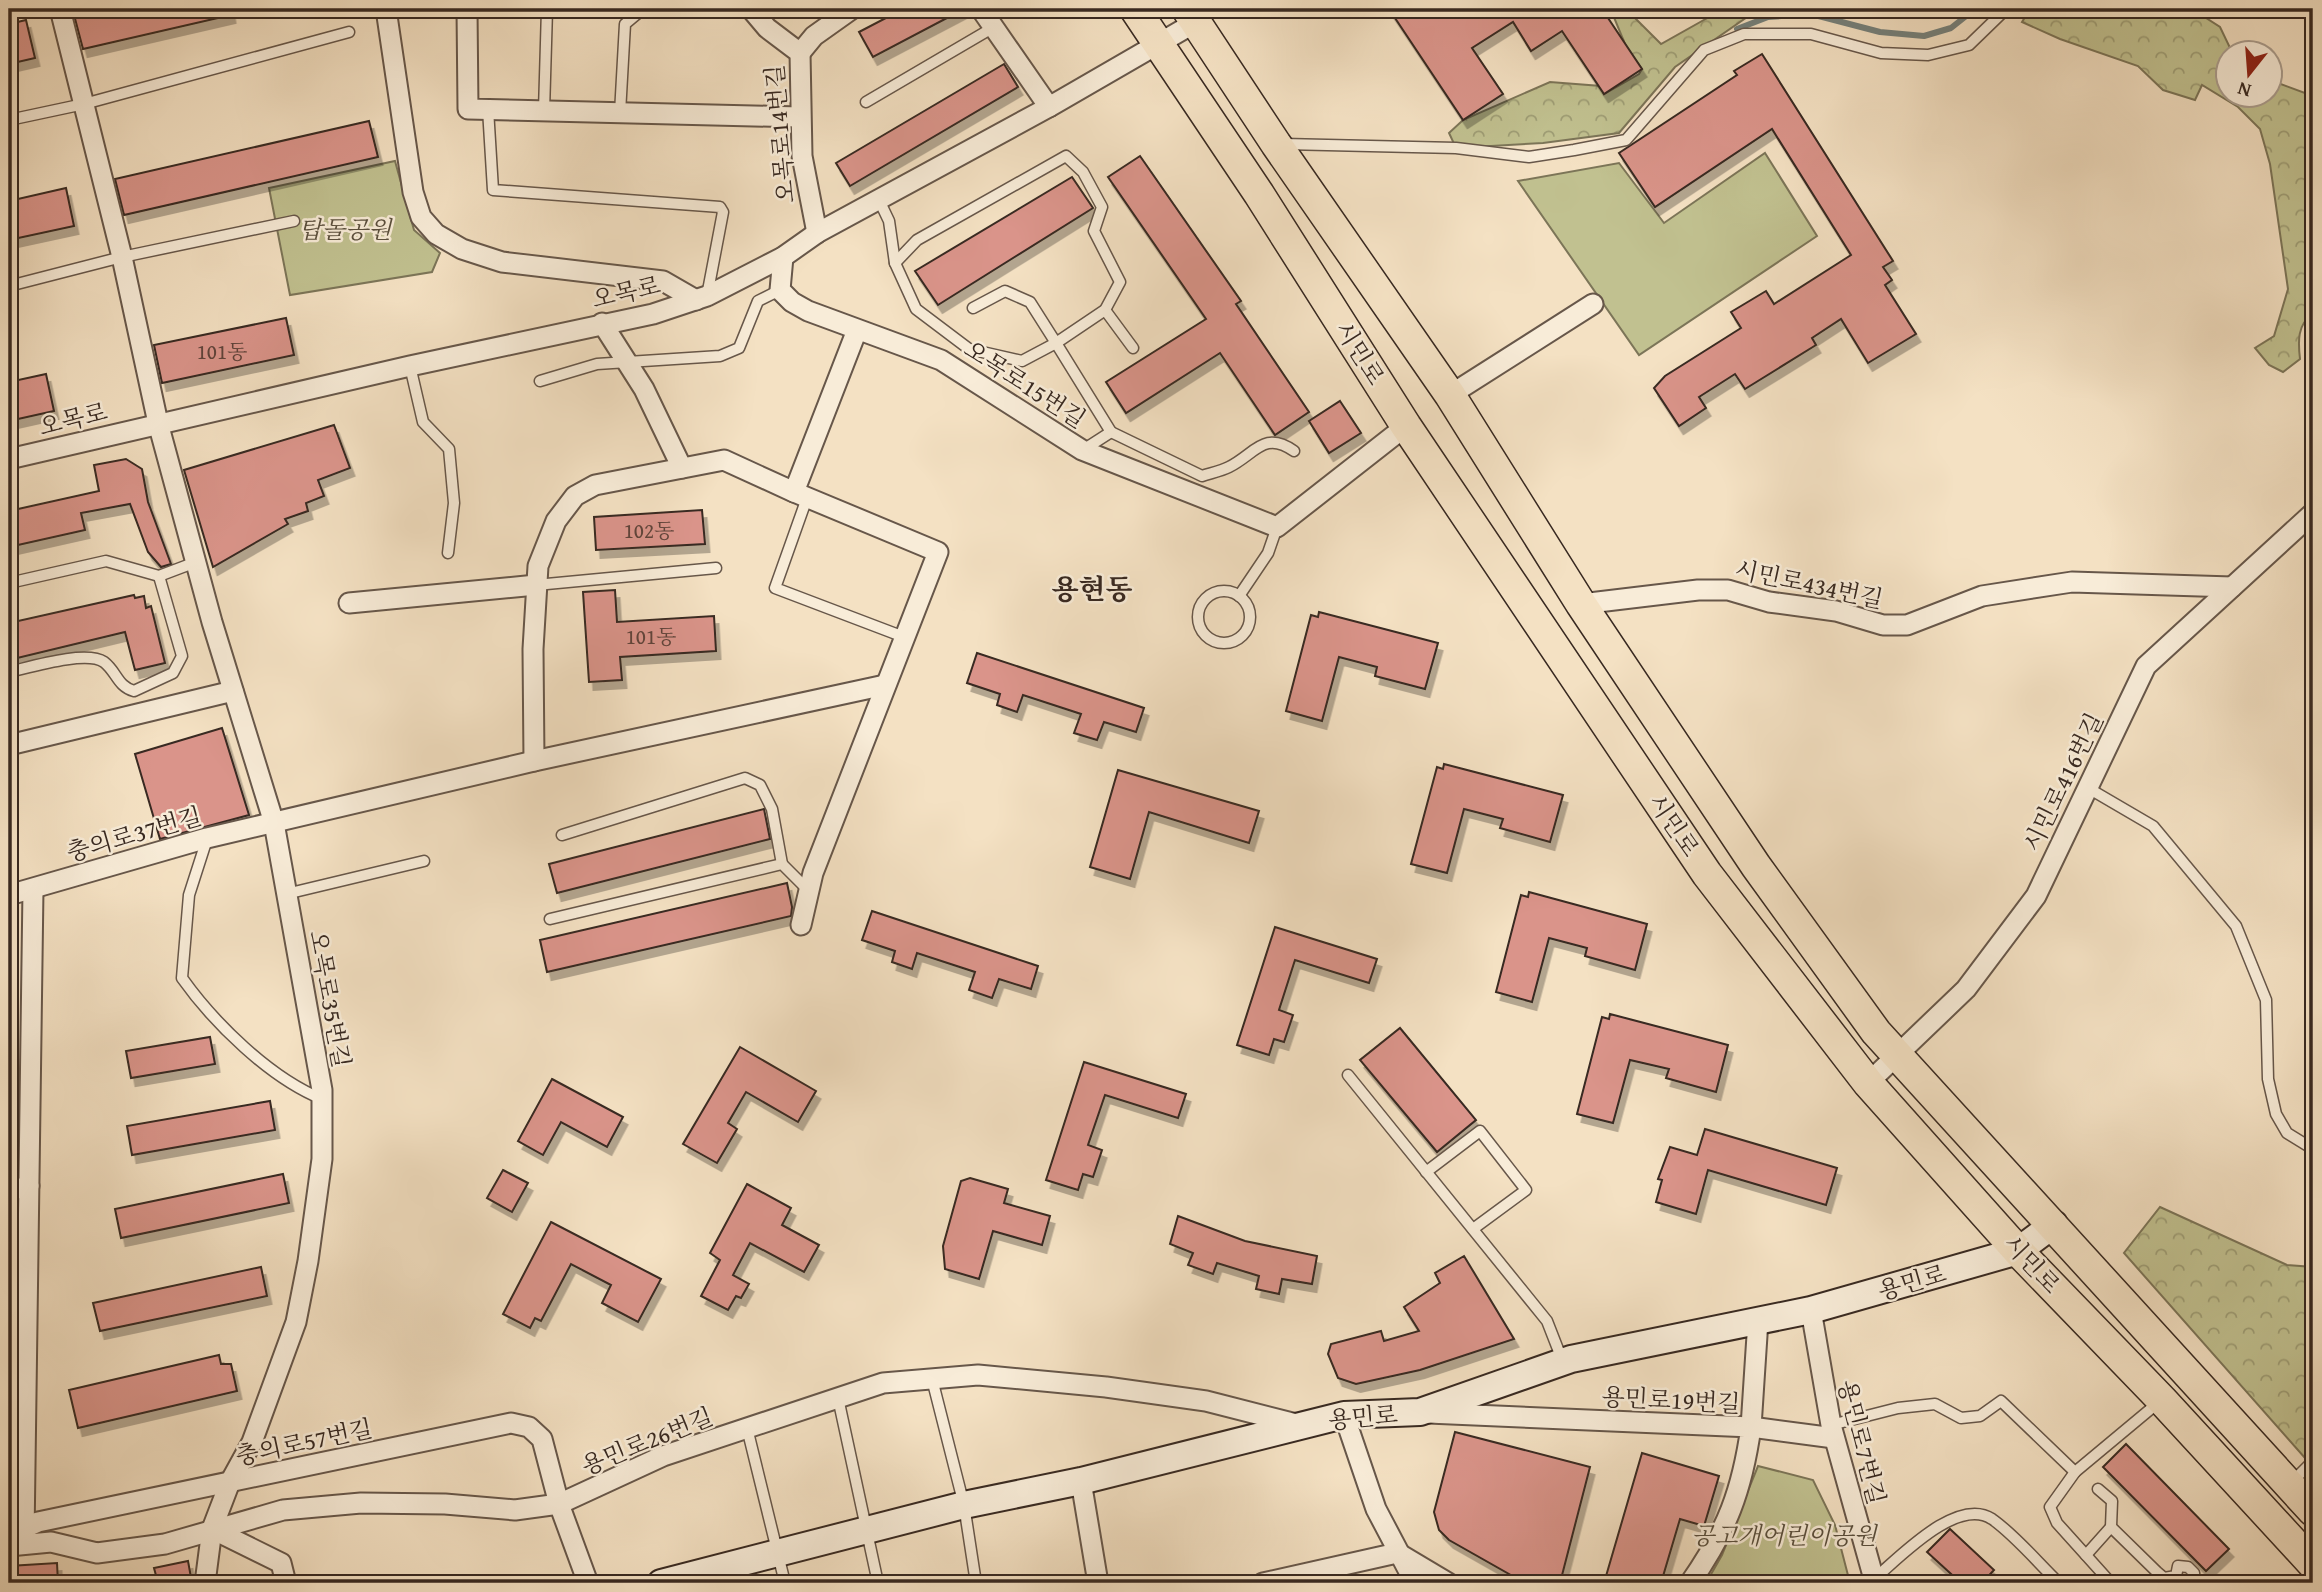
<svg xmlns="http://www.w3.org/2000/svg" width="2322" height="1592" viewBox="0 0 2322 1592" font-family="'Gentium Book Plus','Noto Serif KR',serif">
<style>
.forest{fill:url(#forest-crowns);stroke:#7c7558;stroke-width:2}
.green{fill:#c1c190;stroke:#7c7558;stroke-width:2}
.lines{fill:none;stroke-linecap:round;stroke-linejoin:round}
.stream{stroke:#75817c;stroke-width:6}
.building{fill:#da948a;stroke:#382921;stroke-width:2;filter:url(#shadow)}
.lane-casing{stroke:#67574a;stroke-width:13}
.street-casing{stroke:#67574a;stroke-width:23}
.secondary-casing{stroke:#382921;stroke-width:30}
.primary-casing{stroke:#382921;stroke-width:33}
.lane{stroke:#f8ecd8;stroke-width:10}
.street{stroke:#f8ecd8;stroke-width:19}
.secondary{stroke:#f8ecd8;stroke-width:26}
.primary{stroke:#f4e1c3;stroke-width:30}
.labels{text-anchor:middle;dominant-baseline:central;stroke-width:5;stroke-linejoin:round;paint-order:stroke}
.number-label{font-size:21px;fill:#60443b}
.street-label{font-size:24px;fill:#382921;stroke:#f8ecd8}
.park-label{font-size:24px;font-style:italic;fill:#5a4f3d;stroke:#f8ecd8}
.quarter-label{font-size:28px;font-weight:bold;fill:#382921;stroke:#f8ecd8}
</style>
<defs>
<pattern id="forest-crowns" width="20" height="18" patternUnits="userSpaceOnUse" patternTransform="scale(1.75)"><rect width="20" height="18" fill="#c1c190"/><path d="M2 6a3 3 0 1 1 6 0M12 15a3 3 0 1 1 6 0" fill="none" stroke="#9e9d75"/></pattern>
<filter id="shadow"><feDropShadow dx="4.5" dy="8" stdDeviation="0" flood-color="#0004"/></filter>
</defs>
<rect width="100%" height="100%" fill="#f4e1c3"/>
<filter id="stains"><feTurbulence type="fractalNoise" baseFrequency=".00286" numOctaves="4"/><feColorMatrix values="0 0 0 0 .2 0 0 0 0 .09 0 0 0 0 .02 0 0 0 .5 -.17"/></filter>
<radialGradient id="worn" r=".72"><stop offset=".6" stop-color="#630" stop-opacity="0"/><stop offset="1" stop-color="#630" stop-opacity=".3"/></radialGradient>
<g class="forest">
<path d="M 1615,9 L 1626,9 L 1661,44 L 1718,12 L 1718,9 L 1749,9 L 1750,15 L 1675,67 L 1619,133 L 1543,143 L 1456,148 L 1449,133 L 1463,120 L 1550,82 L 1601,86 L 1604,94 L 1639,74 L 1642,69 L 1627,49 L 1613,15 Z"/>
<path d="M 2030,9 L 2192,9 L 2220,27 L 2232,52 L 2228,52 L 2228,94 L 2270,94 L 2270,80 L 2313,96 L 2313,314 C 2297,324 2298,342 2300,359 L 2283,372 L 2269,365 L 2255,348 L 2274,336 L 2288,289 L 2270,164 L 2260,129 L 2238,107 L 2202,85 L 2195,100 L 2163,90 L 2138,66 L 2060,39 L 2022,22 Z"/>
<path d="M 2160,1207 L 2287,1265 L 2313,1267 L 2313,1467 L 2124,1253 Z"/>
</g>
<g class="green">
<path d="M 1765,153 L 1817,236 L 1639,355 L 1518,181 L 1619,163 L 1664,223 Z"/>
<path d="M 395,161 L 414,230 L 440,253 L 432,272 L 290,295 L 269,188 Z"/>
<path d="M 1758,1466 L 1813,1480 L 1835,1525 L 1850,1583 L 1706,1583 L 1722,1555 Z"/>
</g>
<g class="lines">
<path class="stream" d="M 1737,29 L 1768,17 L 1811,14 L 1880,32 L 1924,36 L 1951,28 L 1975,9"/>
</g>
<g class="building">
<path d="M 83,9 L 230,9 L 231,15 L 83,49 L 73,11 Z"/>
<path d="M 903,9 L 964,9 L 873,57 L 859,32 Z"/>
<path d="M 1389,9 L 1602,9 L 1642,69 L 1604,94 L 1562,31 L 1531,51 L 1513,22 L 1472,48 L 1503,94 L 1463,120 Z"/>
<path d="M 26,20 L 35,58 L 9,64 L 9,24 Z"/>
<path d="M 1762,54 L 1893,261 L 1883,267 L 1892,280 L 1885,285 L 1916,334 L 1868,363 L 1841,319 L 1812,338 L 1816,345 L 1745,389 L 1735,374 L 1699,397 L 1706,408 L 1679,426 L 1654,388 L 1665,376 L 1741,328 L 1731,312 L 1766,291 L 1774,304 L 1851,255 L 1772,129 L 1655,207 L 1619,153 L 1737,75 L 1734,71 Z"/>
<path d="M 1004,64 L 1018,87 L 850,186 L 836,163 Z"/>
<path d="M 369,121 L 378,157 L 124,215 L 115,179 Z"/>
<path d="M 1140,156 L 1241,301 L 1236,304 L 1309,412 L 1275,435 L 1220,353 L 1126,413 L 1106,382 L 1206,319 L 1108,177 Z"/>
<path d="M 1072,177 L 1093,208 L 938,305 L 915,271 Z"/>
<path d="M 66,188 L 74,226 L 9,240 L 9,201 Z"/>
<path d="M 286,318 L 294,355 L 162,383 L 154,345 Z"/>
<path d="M 46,374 L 54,411 L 9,421 L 9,382 Z"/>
<path d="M 1340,401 L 1361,433 L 1329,453 L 1309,421 Z"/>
<path d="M 334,425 L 350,468 L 318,480 L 324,496 L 306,503 L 308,511 L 285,519 L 288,524 L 213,567 L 184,470 Z"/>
<path d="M 126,459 L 142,469 L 148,502 L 171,564 L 161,567 L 148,552 L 130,504 L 81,513 L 85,530 L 9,547 L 9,511 L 99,491 L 94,465 Z"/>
<path d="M 702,510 L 705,544 L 596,550 L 594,517 Z"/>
<path d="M 615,590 L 617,622 L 714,616 L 716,651 L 620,657 L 622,680 L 589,682 L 583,592 Z"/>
<path d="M 134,595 L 135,598 L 144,596 L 146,608 L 151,606 L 165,663 L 135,670 L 125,632 L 9,660 L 9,623 Z"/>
<path d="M 1319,612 L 1438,643 L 1425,689 L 1375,676 L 1377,667 L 1339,657 L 1322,721 L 1286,711 L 1311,615 L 1318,617 Z"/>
<path d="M 977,653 L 1144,708 L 1136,732 L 1104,722 L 1097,740 L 1074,733 L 1081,714 L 1023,695 L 1017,712 L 997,705 L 1000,694 L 967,683 Z"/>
<path d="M 222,728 L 249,815 L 160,839 L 135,754 Z"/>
<path d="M 1444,764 L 1563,795 L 1550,842 L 1500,828 L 1503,819 L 1464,809 L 1447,873 L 1411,864 L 1437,767 L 1443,769 Z"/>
<path d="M 1118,770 L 1259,811 L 1249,843 L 1149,812 L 1130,879 L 1090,867 Z"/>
<path d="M 764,809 L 770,839 L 557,893 L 549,864 Z"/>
<path d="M 787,883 L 792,907 L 791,916 L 547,972 L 540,940 Z"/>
<path d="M 1529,892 L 1647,924 L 1635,970 L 1585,956 L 1587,948 L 1549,938 L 1532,1002 L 1496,992 L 1521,895 L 1528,897 Z"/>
<path d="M 872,911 L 1038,966 L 1031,989 L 999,979 L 992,998 L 969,990 L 975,972 L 917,953 L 912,969 L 892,962 L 895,951 L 862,940 Z"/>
<path d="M 1275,927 L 1377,959 L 1369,983 L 1295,960 L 1279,1010 L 1293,1015 L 1284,1042 L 1274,1039 L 1269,1055 L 1237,1045 Z"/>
<path d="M 1610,1014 L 1728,1045 L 1716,1092 L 1666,1078 L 1669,1069 L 1630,1060 L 1613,1123 L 1577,1114 L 1602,1017 L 1609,1019 Z"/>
<path d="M 1400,1028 L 1476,1120 L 1437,1152 L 1360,1060 Z"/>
<path d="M 210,1037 L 215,1064 L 131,1078 L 126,1051 Z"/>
<path d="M 740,1047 L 816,1091 L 798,1122 L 746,1092 L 728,1123 L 737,1129 L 717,1163 L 683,1144 Z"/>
<path d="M 1084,1062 L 1186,1094 L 1178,1118 L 1105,1095 L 1088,1145 L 1102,1150 L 1093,1177 L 1083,1174 L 1078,1190 L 1046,1180 Z"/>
<path d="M 552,1079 L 623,1117 L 607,1147 L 561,1122 L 543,1155 L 518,1141 Z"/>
<path d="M 270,1101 L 275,1130 L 132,1155 L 127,1126 Z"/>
<path d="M 1705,1129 L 1837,1168 L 1826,1205 L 1708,1170 L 1696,1214 L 1656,1202 L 1662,1180 L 1658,1179 L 1670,1147 L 1697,1155 Z"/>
<path d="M 503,1170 L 528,1183 L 512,1212 L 487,1198 Z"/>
<path d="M 283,1174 L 289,1203 L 121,1238 L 115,1209 Z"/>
<path d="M 970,1178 L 1008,1189 L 1004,1203 L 1050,1216 L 1042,1245 L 993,1231 L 979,1279 L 945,1269 L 943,1246 L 961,1181 Z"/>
<path d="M 747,1184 L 791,1208 L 782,1225 L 819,1245 L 804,1272 L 750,1243 L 733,1275 L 749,1284 L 741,1298 L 736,1296 L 728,1310 L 701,1296 L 720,1260 L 710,1253 Z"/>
<path d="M 1178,1216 L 1245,1241 L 1317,1256 L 1312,1284 L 1282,1279 L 1279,1294 L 1256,1289 L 1259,1276 L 1217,1263 L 1213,1274 L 1188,1265 L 1193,1253 L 1170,1244 Z"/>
<path d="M 551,1222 L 661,1279 L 638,1322 L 602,1303 L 611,1285 L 571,1264 L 541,1321 L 535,1318 L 530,1328 L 503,1314 Z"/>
<path d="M 1464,1256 L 1514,1339 L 1420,1370 L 1356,1384 L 1338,1378 L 1328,1354 L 1331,1344 L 1381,1331 L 1384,1341 L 1419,1331 L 1404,1307 L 1440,1283 L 1435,1273 Z"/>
<path d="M 261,1267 L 267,1296 L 100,1331 L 93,1303 Z"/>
<path d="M 219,1355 L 221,1364 L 231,1364 L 237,1391 L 78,1428 L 69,1390 Z"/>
<path d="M 1455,1432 L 1590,1467 L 1560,1583 L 1525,1583 L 1449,1540 L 1439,1530 L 1434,1512 Z"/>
<path d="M 2126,1444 L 2229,1549 L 2206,1571 L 2103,1467 Z"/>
<path d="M 1642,1453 L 1719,1476 L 1704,1526 L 1680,1519 L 1661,1583 L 1604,1583 Z"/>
<path d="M 1950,1529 L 1994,1570 L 1982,1583 L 1961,1583 L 1927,1552 Z"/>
<path d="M 188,1561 L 192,1583 L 158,1583 L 154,1568 Z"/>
<path d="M 57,1563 L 58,1583 L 9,1583 L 9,1566 Z"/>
</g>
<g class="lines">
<defs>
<g id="lane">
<path d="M 866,102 L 994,27"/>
<path d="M 488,109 L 493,190 L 720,207 L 723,212 L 707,296"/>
<path d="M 544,111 L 547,9"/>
<path d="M 620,113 L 625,24 L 643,9"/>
<path d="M 9,120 L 84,104 L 349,32"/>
<path d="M 1284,144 L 1456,148 L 1529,157 L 1574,150 L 1626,140 L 1704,50 L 1744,34 L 1811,34 L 1881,53 L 1928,55 L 1969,45 L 2002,13 L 2000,9"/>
<path d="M 879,200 L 889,221 L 895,263 L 916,309 L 969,349 L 1022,361 L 1056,343 L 1111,432 L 1083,450"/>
<path d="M 895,263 L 917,240 L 1066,156 L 1083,172 L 1102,207 L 1094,231 L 1120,282 L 1105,310 L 1056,343 L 1030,302 L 1005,291 L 973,308"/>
<path d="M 9,286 L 122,257 L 294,221"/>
<path d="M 1105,310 L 1133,348"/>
<path d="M 410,366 L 423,422 L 449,449 L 454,503 L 448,553"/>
<path d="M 540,381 L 597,364 L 720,356 L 739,348 L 758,301 L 780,290"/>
<path d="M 1111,432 L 1202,476 C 1211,473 1221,471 1229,467 C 1255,454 1264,430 1294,451"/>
<path d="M 807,498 L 775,588 L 904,637"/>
<path d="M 9,583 L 106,561 L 159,576 L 196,562"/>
<path d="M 536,585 L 716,568"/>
<circle cx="1224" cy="617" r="26"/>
<path d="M 1239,596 L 1268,553 L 1277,527"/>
<path d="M 9,672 C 31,667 86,650 104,662 C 117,672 117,686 134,691 L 173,673 L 182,656 L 159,576"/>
<path d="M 2088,788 L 2153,826 L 2236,926 L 2266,1000 L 2268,1079 L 2276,1114 L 2287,1133 L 2313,1149"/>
<path d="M 562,835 L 745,778 L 760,785 L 772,809 L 782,864"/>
<path d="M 207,839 L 189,895 L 182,978 C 214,1023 270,1078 322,1099"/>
<path d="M 286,894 L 424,861"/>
<path d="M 550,919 L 782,864 L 808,890"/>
<path d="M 1348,1075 L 1547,1321 L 1563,1362"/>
<path d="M 1426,1172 L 1480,1131 L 1526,1190 L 1473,1229"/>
<path d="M 932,1379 L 964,1505 L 976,1583"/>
<path d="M 838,1398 L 878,1583"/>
<path d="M 1831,1425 L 1898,1408 L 1935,1404 L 1961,1418 L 1980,1416 L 2001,1401 L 2075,1472 L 2159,1402"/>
<path d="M 747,1428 L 785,1583"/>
<path d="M 2075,1472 L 2050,1507 L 2057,1523 L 2111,1583"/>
<path d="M 2292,1482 L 2313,1461"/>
<path d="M 2098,1489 L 2112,1501 L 2111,1527 L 2157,1572 L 2164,1578 L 2176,1576 L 2178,1566 L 2188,1567 L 2194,1573 L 2195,1582"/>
<path d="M 2086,1555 L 2111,1527"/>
<path d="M 1874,1579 C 1899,1558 1957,1496 1992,1519 C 2015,1535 2039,1564 2059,1583"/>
</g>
<g id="street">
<path d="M 60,9 L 122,257 L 158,423 L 212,622 L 274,823 L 322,1090 L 322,1159 L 308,1261 L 296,1322 L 252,1442 L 230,1482 L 212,1529 L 205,1583"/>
<path d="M 386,9 L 413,192 L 421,217 L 436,234 L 462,249 L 502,262 L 663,281 L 696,300"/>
<path d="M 467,9 L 468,109 L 800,117"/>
<path d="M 751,9 L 767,28 L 800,53 L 802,156 L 817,233"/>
<path d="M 981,9 L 1049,107"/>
<path d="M 800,53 L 814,36 L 852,9"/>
<path d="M 783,257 L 780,290 L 792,302 L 808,311 L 941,360 L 1082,450 L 1277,527 L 1406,426"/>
<path d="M 602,323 L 644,389 L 682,468"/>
<path d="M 1450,395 L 1593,304"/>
<path d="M 9,459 L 410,366 L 653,314 L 707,296 L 783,257 L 817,233 L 1049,107 L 1196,22"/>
<path d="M 349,603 L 536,585"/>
<path d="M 1581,604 L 1698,590 L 1728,590 L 1769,602 L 1836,611 L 1883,625 L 1907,625 L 1982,596 L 2072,582 L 2232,587"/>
<path d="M 9,745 L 233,691"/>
<path d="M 534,761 L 533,649 L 538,566 L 556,521 L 575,496 L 595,485 L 724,460 L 794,492"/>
<path d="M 9,895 L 207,838 L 534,761 L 885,685"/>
<path d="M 801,925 L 813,873 L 938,552 L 794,492 L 857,330"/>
<path d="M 1868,1083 L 1966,989 L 2036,896 L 2146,666 L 2313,513"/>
<path d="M 9,1191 L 29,1186"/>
<path d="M 1811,1310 L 1831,1425 L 1875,1583"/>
<path d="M 1758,1320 L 1751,1427 L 1834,1438"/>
<path d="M 1428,1413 L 1751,1427 C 1742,1491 1727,1530 1690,1583"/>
<path d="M 1344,1415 L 1376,1509 L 1415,1583"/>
<path d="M 1081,1481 L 1098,1583"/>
<path d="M 212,1529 L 281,1563 L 286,1583"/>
<path d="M 9,1535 L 38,1522 L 511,1423 L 529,1427 L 542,1439 L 559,1504 L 588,1583"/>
<path d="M 24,1538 L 33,889"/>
<path d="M 9,1546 L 51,1542 L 97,1553 L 165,1544 L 283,1510 L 361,1503 L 445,1504 L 515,1510 L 559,1504 L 663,1456 L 883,1383 L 978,1375 L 1106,1387 L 1206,1401 L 1300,1425"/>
<path d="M 1401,1555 L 1448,1583"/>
<path d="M 1263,1583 L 1397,1553"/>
</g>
<path id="secondary" d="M 661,1583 L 964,1505 L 1081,1481 L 1344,1415 L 1420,1412 L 1571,1359 L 1811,1310 L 2018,1251 L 2054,1224"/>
<g id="primary">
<path d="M 1135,9 L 1259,194 L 1406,426 L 1707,874 L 1868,1083 L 2018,1251 L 2162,1400 L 2313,1564"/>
<path d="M 1187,9 L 1276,144 L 1450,395 L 1581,604 L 1756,866 L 1876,1032 L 2313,1511"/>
</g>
</defs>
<use href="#lane" class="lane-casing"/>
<use href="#street" class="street-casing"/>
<use href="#secondary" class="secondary-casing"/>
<use href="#primary" class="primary-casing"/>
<use href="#lane" class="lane"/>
<use href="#street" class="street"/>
<use href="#secondary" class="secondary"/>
<use href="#primary" class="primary"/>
</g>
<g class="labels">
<g class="number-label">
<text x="222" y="351">101동</text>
<text x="649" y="530">102동</text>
<text x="651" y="636">101동</text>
</g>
<g class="street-label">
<text transform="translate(780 134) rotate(-95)">오목로14번길</text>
<text transform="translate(626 292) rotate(-13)">오목로</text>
<text transform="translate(1360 353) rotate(58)">시민로</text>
<text transform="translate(1025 384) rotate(33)">오목로15번길</text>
<text transform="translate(73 419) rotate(-14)">오목로</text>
<text transform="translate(1809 584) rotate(12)">시민로434번길</text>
<text transform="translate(2063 782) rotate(-64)">시민로416번길</text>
<text transform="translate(1674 825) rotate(56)">시민로</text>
<text transform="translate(134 834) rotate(-16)">충의로37번길</text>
<text transform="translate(330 999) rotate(80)">오목로35번길</text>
<text transform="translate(2032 1264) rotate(47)">시민로</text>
<text transform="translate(1912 1282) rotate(-16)">용민로</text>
<text transform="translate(1671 1400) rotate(3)">용민로19번길</text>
<text transform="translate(1363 1417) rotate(-5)">용민로</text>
<text transform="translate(647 1441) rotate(-22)">용민로26번길</text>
<text transform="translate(304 1442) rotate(-12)">충의로57번길</text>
<text transform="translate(1862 1442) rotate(76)">용민로7번길</text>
</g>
<g class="park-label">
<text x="345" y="229">탑돌공원</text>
<text x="1784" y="1535">공고개어린이공원</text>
</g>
<g class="quarter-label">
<text x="1092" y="588">용현동</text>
</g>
</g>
<rect width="2322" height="1592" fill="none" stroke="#f4e1c3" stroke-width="35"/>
<rect x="10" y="10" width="2301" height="1571" fill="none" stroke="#382921" stroke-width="3.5"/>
<rect x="18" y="18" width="2287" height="1557" fill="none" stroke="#382921" stroke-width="2"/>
<g transform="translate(2249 74) rotate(197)"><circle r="33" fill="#f8ecd8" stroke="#ab9e8f" stroke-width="2"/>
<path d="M0-5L12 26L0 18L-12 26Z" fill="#8f2418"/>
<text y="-10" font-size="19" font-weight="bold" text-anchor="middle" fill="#382921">N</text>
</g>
<rect width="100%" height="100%" filter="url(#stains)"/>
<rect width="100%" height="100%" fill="url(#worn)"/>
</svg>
